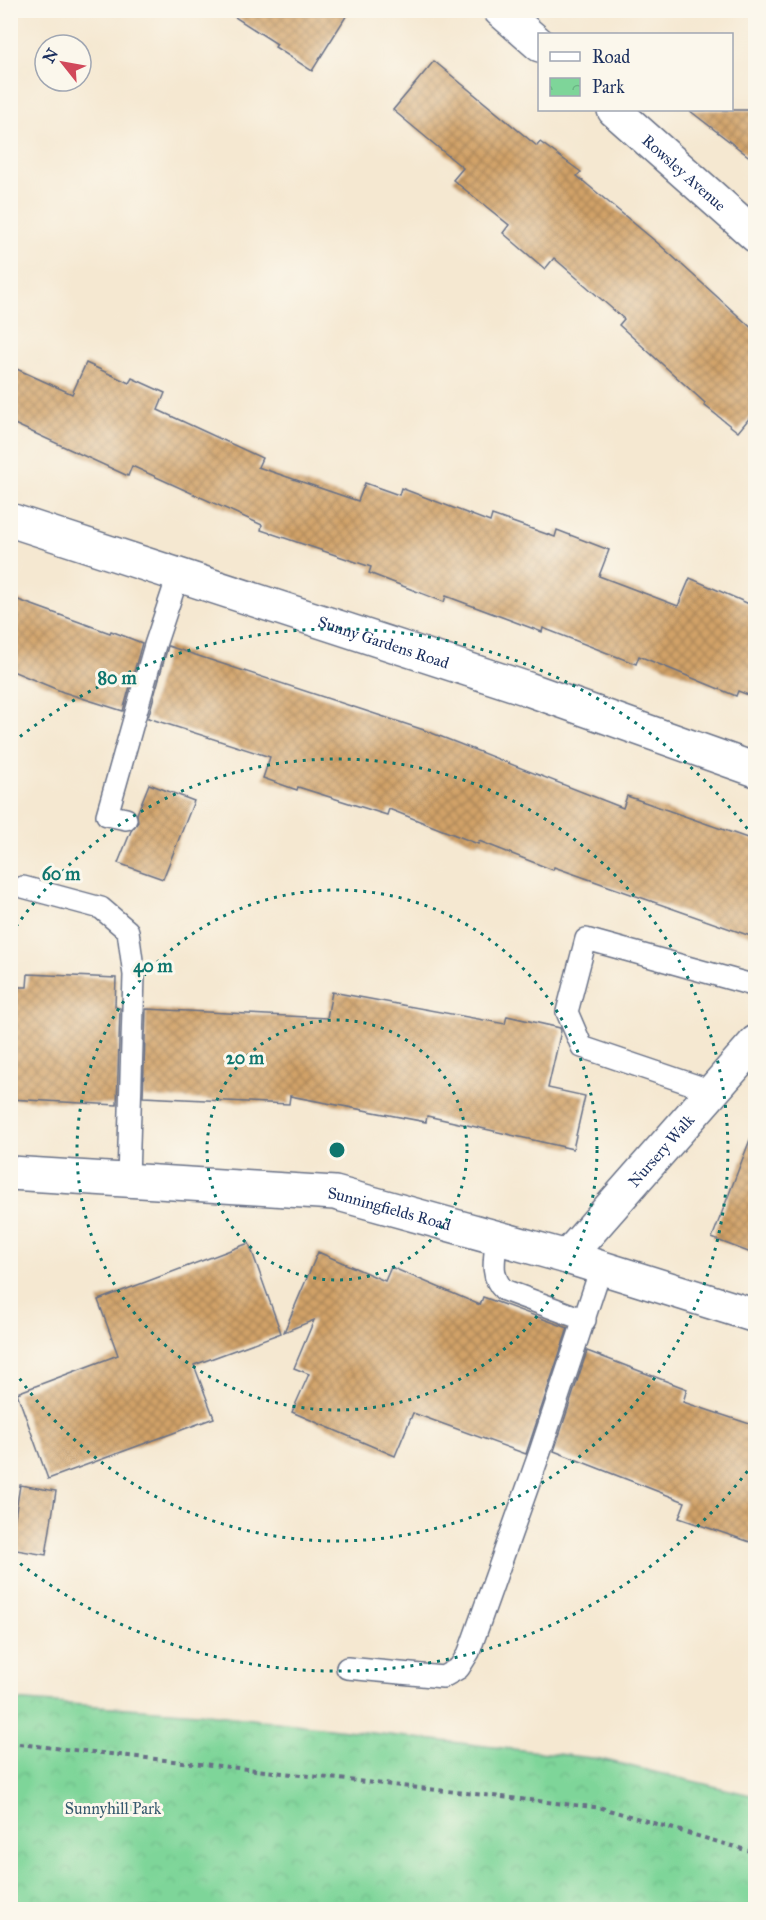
<svg xmlns="http://www.w3.org/2000/svg" width="766" height="1920" viewBox="0 0 766 1920" font-family="'IM FELL Great Primer',serif">
<style>
.park{fill:url(#park-crowns);stroke:#4c827c;stroke-width:1.5}
.building{fill:url(#building-cross-hatch)}
.lines{fill:none;stroke-linecap:round;stroke-linejoin:round}
.service-casing{stroke:#677086;stroke-width:24}
.minor-casing{stroke:#677086;stroke-width:36}
.path{stroke:#677086;stroke-width:4;stroke-dasharray:4.5 4.5;stroke-linecap:butt}
.service{stroke:#fff;stroke-width:21}
.minor{stroke:#fff;stroke-width:33}
.ring{fill:none;stroke:#0f766e;stroke-width:3;stroke-dasharray:3 6}
.labels{text-anchor:middle;dominant-baseline:central;stroke-width:6;stroke-linejoin:round;paint-order:stroke}
.street-label{font-size:16px;fill:#1b2f5e;stroke:#fbf7ec}
.park-label{font-size:16px;fill:#34586d;stroke:#fbf7ec}
.centre{fill:#0f766e;stroke:#fbf7ec;stroke-width:3}
.ring-label{font-size:18px;text-anchor:middle;font-weight:bold;fill:#0f766e;stroke:#fbf7ec;stroke-width:6;stroke-linejoin:round;paint-order:stroke}
</style>
<defs>
<pattern id="park-crowns" width="20" height="18" patternUnits="userSpaceOnUse" patternTransform="scale(1.5)"><rect width="20" height="18" fill="#7ed599"/><path d="M2 6a3 3 0 1 1 6 0M12 15a3 3 0 1 1 6 0" fill="none" stroke="#6cb786"/></pattern>
<pattern id="building-cross-hatch" width="8" height="8" patternUnits="userSpaceOnUse" patternTransform="scale(1.5)"><rect width="8" height="8" fill="#d1a267"/><path d="M0 0l8 8M0 8l8-8" fill="none" stroke="#a98458"/></pattern>
</defs>
<rect width="100%" height="100%" fill="#fbf7ec"/>
<filter id="ink" filterUnits="userSpaceOnUse"><feTurbulence type="fractalNoise" baseFrequency=".0167" numOctaves="2"/><feDisplacementMap in="SourceGraphic" scale="12" xChannelSelector="R" yChannelSelector="G"/><feConvolveMatrix kernelMatrix="1 2 1 2 8 2 1 2 1" color-interpolation-filters="sRGB"/></filter>
<filter id="wash" filterUnits="userSpaceOnUse"><feTurbulence type="fractalNoise" baseFrequency=".008" numOctaves="4" result="noise"/><feDisplacementMap in="SourceGraphic" scale="24" xChannelSelector="R" yChannelSelector="G"/><feGaussianBlur stdDeviation="1.35" result="paint"/><feColorMatrix in="noise" values="0 0 0 0 0 0 0 0 0 0 0 0 0 0 0 0 0 1.4 0 .05"/><feComposite in="paint" operator="in"/></filter>
<g filter="url(#wash)">
<rect width="100%" height="100%" fill="#f5e8d1"/>
<path class="park" d="M 11,1700 L 198,1713 L 600,1759 L 755,1796 L 755,1909 L 11,1909 Z"/>
<g id="blocks">
<g class="building">
<path d="M 224,10 L 350,10 L 312,71 L 275,47 L 277,44 Z"/>
<path d="M 434,61 L 537,146 L 540,142 L 581,172 L 577,176 L 660,245 L 756,332 L 756,410 L 738,432 L 704,405 L 705,403 L 619,325 L 624,319 L 554,258 L 545,269 L 503,233 L 509,225 L 453,180 L 463,168 L 393,110 Z"/>
<path d="M 689,110 L 756,110 L 756,162 Z"/>
<path d="M 86,363 L 129,383 L 132,378 L 165,393 L 158,410 L 262,458 L 258,467 L 358,501 L 365,483 L 399,495 L 401,488 L 490,522 L 492,515 L 555,537 L 557,530 L 609,550 L 599,576 L 678,606 L 690,578 L 756,607 L 756,698 L 738,691 L 736,696 L 639,656 L 636,664 L 543,628 L 542,632 L 446,596 L 444,602 L 369,573 L 371,567 L 261,530 L 262,525 L 132,466 L 128,476 L 10,422 L 10,366 L 72,394 Z"/>
<path d="M 10,597 L 110,633 L 111,631 L 142,643 L 123,711 L 63,692 L 10,670 Z"/>
<path d="M 168,646 L 424,730 L 623,808 L 627,796 L 756,841 L 756,938 L 554,867 L 553,870 L 479,841 L 478,844 L 389,809 L 387,815 L 298,787 L 297,790 L 263,778 L 270,757 L 148,718 Z"/>
<path d="M 149,784 L 194,801 L 163,879 L 118,863 L 131,831 L 138,822 L 137,814 Z"/>
<path d="M 28,974 L 116,978 L 115,1007 L 120,1008 L 117,1105 L 10,1099 L 10,987 L 27,987 Z"/>
<path d="M 332,992 L 505,1024 L 507,1016 L 560,1028 L 561,1031 L 548,1088 L 585,1096 L 573,1149 L 427,1116 L 426,1122 L 290,1096 L 289,1104 L 143,1097 L 146,1009 L 327,1018 Z"/>
<path d="M 753,1132 L 756,1133 L 756,1255 L 712,1238 Z"/>
<path d="M 249,1243 L 281,1333 L 194,1365 L 214,1418 L 48,1479 L 17,1393 L 118,1355 L 98,1300 Z"/>
<path d="M 318,1252 L 385,1281 L 391,1267 L 480,1305 L 483,1297 L 568,1328 L 526,1454 L 413,1413 L 395,1456 L 292,1412 L 309,1374 L 294,1368 L 314,1320 L 284,1332 Z"/>
<path d="M 587,1351 L 687,1389 L 683,1402 L 756,1426 L 756,1544 L 679,1518 L 685,1502 L 554,1451 Z"/>
<path d="M 20,1485 L 56,1491 L 46,1555 L 10,1549 Z"/>
</g>
</g>
</g>
<g filter="url(#ink)">
<use href="#blocks" fill-opacity="0" stroke="#677086" stroke-width="1.5"/>
<g class="lines">
<defs>
<g id="service">
<path d="M 126,819 L 107,815 L 155,645 L 178,576"/>
<path d="M 23,887 L 101,908 L 128,931 L 134,975 L 128,1179"/>
<path d="M 712,1091 L 582,1047 L 567,1012 L 586,939 L 756,986"/>
<path d="M 497,1238 C 495,1256 489,1276 504,1290 L 585,1320"/>
<path d="M 347,1668 L 443,1677 L 459,1668 L 469,1652 L 540,1452 L 601,1268"/>
</g>
<g id="minor">
<path d="M 500,10 L 540,45"/>
<path id="s1" d="M 614,110 L 756,236"/>
<path id="s2" d="M 10,520 L 528,689 L 756,770"/>
<path id="s3" d="M 10,1173 L 335,1193 L 567,1257 L 756,1316"/>
<path id="s4" d="M 567,1257 L 756,1042"/>
</g>
</defs>
<use href="#service" class="service-casing"/>
<use href="#minor" class="minor-casing"/>
<path class="path" d="M 10,1743 L 602,1808 L 756,1853"/>
<use href="#service" class="service"/>
<use href="#minor" class="minor"/>
</g>
</g>
<g class="ring">
<circle cx="337" cy="1150" r="130"/>
<circle cx="337" cy="1150" r="260"/>
<path d="M11 934A391 391 0 1 1 11 1366"/>
<path d="M753 1464A521 521 0 0 1 13 1558M13 742A521 521 0 0 1 753 836"/>
</g>
<g class="labels">
<g class="street-label">
<text stroke="none"><textPath href="#s1" startOffset="94">Rowsley Avenue</textPath></text>
<text stroke="none"><textPath href="#s2" startOffset="393">Sunny Gardens Road</textPath></text>
<text stroke="none"><textPath href="#s4" startOffset="142">Nursery Walk</textPath></text>
<text stroke="none"><textPath href="#s3" startOffset="382">Sunningfields Road</textPath></text>
</g>
<g class="park-label">
<text x="113" y="1808">Sunnyhill Park</text>
</g>
</g>
<circle cx="337" cy="1150" r="9" class="centre"/>
<g class="ring-label">
<text x="117" y="684">80 m</text>
<text x="61" y="880">60 m</text>
<text x="153" y="972">40 m</text>
<text x="245" y="1064">20 m</text>
</g>
<rect width="766" height="1920" fill="none" stroke="#fbf7ec" stroke-width="36"/>
<rect x="538" y="33" width="195" height="78" fill="#fbf7ec" stroke="#a1a7b3" stroke-width="1.5"/>
<rect x="550" y="52" width="30" height="9" fill="#ffffff" stroke="#a1a7b3" stroke-width="1.5"/>
<text x="592" y="63" font-size="18" fill="#1b2f5e">Road</text>
<rect x="550" y="78" width="30" height="18" fill="url(#park-crowns)" stroke="#a1a7b3" stroke-width="1.5"/>
<text x="592" y="93" font-size="18" fill="#1b2f5e">Park</text>
<g transform="translate(63 63) rotate(301)"><circle r="28" fill="#fbf7ec" stroke="#a1a7b3" stroke-width="1.5"/>
<path d="M0-4.5L10 22L0 15L-10 22Z" fill="#d1495b"/>
<text y="-9" font-size="16" font-weight="bold" text-anchor="middle" fill="#1b2f5e">N</text>
</g>
</svg>
